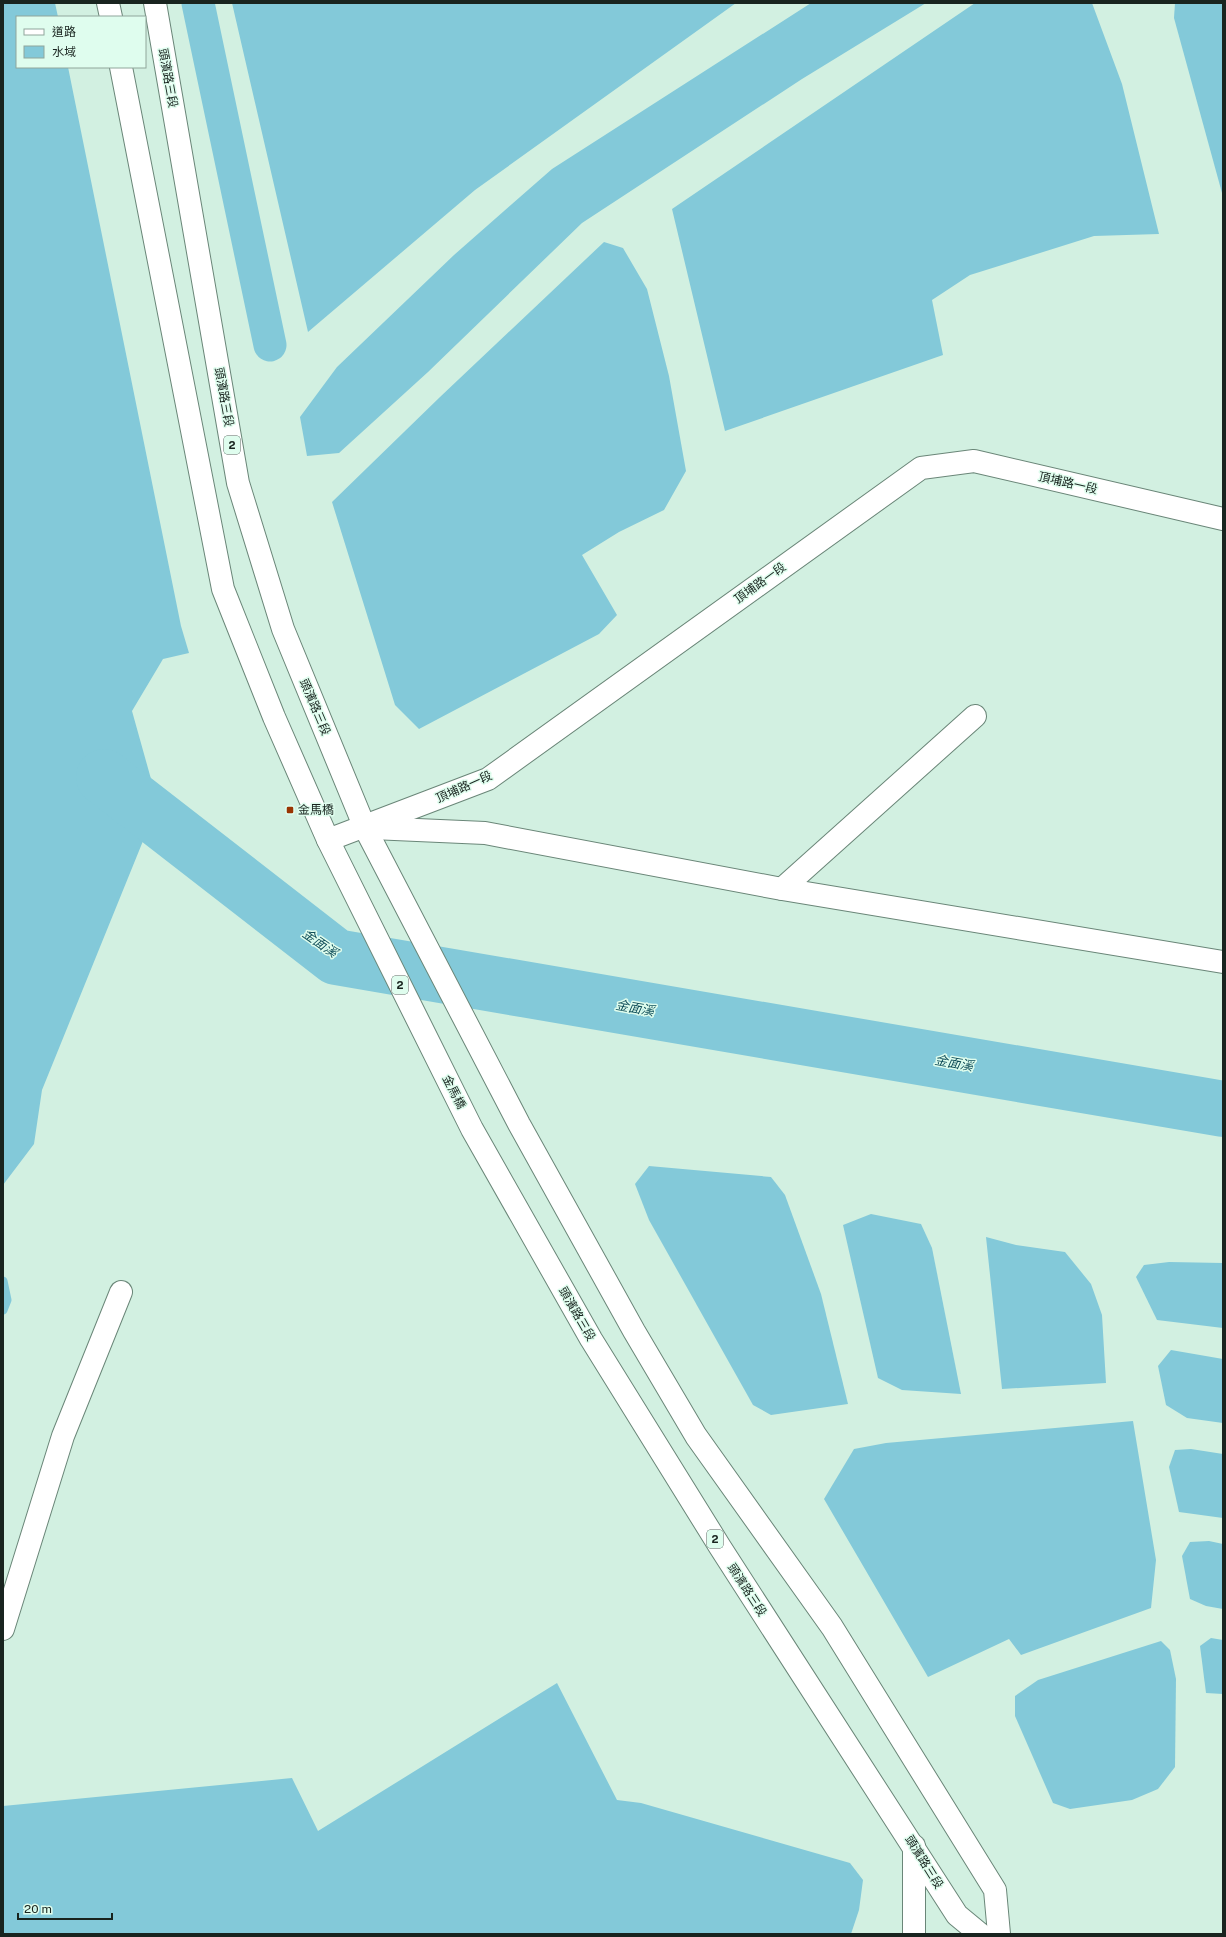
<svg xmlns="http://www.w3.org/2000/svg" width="1226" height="1937" viewBox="0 0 1226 1937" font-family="'Public Sans','Noto Sans TC',sans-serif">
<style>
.water{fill:#83c9d9}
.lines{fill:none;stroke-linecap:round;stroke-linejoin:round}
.stream{stroke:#83c9d9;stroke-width:9}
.canal{stroke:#83c9d9;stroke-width:33}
.river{stroke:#83c9d9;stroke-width:56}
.minor-casing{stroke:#6a8678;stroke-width:24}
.major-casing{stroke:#6a8678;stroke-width:24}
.minor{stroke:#fff;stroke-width:22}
.major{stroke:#fff;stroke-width:22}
.poi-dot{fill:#993402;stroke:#dffdee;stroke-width:1.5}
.labels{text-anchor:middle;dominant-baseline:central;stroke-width:3;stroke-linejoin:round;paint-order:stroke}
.shield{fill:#dffdee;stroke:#54655d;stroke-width:1}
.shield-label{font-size:11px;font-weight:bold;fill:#19241f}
.street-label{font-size:12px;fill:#19241f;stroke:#dffdee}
.poi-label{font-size:12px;fill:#19241f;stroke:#dffdee;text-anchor:start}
.water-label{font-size:13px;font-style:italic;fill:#114f5a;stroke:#dffdee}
</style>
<rect width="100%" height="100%" fill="#d2f0e1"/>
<g class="water">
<path d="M 3,3 L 55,3 L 58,17 L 17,17 L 17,67 L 68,67 L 181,626 L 189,653 L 163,659 L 132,711 L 158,804 L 42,1090 L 34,1144 L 3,1185 Z"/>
<path d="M 232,3 L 736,3 L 475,190 L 308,332 Z"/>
<path d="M 811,3 L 926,3 L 802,79 L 582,223 L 428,372 L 339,453 L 307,456 L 300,417 L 337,367 L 454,255 L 552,169 Z"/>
<path d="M 975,3 L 1092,3 L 1122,84 L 1159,234 L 1094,236 L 970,275 L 932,300 L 943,355 L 725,431 L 672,209 Z"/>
<path d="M 1175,3 L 1223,3 L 1222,193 L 1174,18 Z"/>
<path d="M 604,242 L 623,248 L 647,289 L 669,376 L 686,471 L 664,510 L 619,532 L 582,555 L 617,615 L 599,634 L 419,729 L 395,705 L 332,502 L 440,397 Z"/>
<path d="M 649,1166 L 771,1177 L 785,1195 L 821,1294 L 848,1404 L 771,1415 L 753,1405 L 649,1220 L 635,1184 Z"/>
<path d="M 871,1214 L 921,1224 L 932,1248 L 961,1394 L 902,1390 L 878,1378 L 843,1225 Z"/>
<path d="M 986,1237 L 1016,1245 L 1065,1252 L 1091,1284 L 1102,1315 L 1106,1383 L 1002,1389 Z"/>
<path d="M 1169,1262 L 1223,1263 L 1223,1328 L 1157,1320 L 1136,1277 L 1144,1265 Z"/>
<path d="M 1171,1350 L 1223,1359 L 1223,1423 L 1187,1418 L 1166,1405 L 1158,1366 Z"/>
<path d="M 1133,1421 L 1156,1560 L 1151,1608 L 1021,1655 L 1009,1639 L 928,1677 L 824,1499 L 854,1449 L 886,1443 Z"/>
<path d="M 1191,1449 L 1223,1454 L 1223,1518 L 1179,1512 L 1169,1467 L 1175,1450 Z"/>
<path d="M 1209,1541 L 1223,1544 L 1223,1609 L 1206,1606 L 1190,1599 L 1182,1556 L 1190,1542 Z"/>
<path d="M 1211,1638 L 1223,1640 L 1223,1694 L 1206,1693 L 1200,1646 Z"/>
<path d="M 1161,1641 L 1170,1650 L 1176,1679 L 1175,1767 L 1158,1789 L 1132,1800 L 1070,1809 L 1053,1803 L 1015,1716 L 1015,1696 L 1038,1680 Z"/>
<path d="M 557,1683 L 617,1800 L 641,1803 L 850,1863 L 863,1880 L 859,1910 L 851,1934 L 3,1934 L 3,1806 L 292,1778 L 318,1831 Z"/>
</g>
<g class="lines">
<path class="stream" d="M 3,1281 L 7,1300 L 3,1310"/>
<path class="canal" d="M 198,3 L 270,345"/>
<path class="river" d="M 104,777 L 336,957 L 1223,1109"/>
<defs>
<g id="minor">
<path d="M 372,828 L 485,833 L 782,889 L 1223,962"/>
<path d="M 328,840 L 488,779 L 921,468 L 974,461 L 1223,519"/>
<path d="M 782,889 L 975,716"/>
<path d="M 3,1629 L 63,1436 L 121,1292"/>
<path d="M 914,1934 L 914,1846"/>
</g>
<g id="major">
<path d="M 108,3 L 111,17"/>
<path d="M 155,3 L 238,483 L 283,629 L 365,828 L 519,1124 L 634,1331 L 696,1436 L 832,1627 L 995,1890 L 999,1934"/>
<path d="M 121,67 L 223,589 L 274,717 L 328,840 L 472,1129 L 591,1339 L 720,1547 L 957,1915 L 980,1934"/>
</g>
</defs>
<use href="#minor" class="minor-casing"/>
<use href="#major" class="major-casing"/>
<use href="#minor" class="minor"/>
<use href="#major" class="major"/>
</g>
<rect class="poi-dot" x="286" y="806" width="8" height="8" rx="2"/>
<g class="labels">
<g class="shield">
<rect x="224" y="436" width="16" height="18" rx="3"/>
<rect x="392" y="976" width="16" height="18" rx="3"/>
<rect x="707" y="1530" width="16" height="18" rx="3"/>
</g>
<g class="shield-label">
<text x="232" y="445">2</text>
<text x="400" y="985">2</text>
<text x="715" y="1539">2</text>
</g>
<g class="street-label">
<text transform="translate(168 78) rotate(80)">頭濱路三段</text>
<text transform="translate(224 397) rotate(80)">頭濱路三段</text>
<text transform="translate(1068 483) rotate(13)">頂埔路一段</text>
<text transform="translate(760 583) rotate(-36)">頂埔路一段</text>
<text transform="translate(315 707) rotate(67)">頭濱路三段</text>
<text transform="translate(464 787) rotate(-24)">頂埔路一段</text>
<text transform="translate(454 1092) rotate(63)">金馬橋</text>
<text transform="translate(577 1314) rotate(60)">頭濱路三段</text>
<text transform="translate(747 1590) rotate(57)">頭濱路三段</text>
<text transform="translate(924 1862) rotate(58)">頭濱路三段</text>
</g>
<g class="poi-label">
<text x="298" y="810">金馬橋</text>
</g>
<g class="water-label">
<text transform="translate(320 943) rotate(35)">金面溪</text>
<text transform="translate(635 1008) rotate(10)">金面溪</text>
<text transform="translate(954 1063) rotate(10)">金面溪</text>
</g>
</g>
<rect width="1226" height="1937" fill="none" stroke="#19241f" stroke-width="8"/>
<rect x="16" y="16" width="130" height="52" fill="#dffdee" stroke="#90a69b"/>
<rect x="24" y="29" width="20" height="6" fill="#ffffff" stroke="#90a69b"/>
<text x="52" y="36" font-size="12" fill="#19241f">道路</text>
<rect x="24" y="46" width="20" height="12" fill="#83c9d9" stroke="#90a69b"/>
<text x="52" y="56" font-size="12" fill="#19241f">水域</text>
<path d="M18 1913v6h94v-6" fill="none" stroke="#19241f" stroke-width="2"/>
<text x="24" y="1913" font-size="12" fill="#19241f" stroke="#dffdee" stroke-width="3" paint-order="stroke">20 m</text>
</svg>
